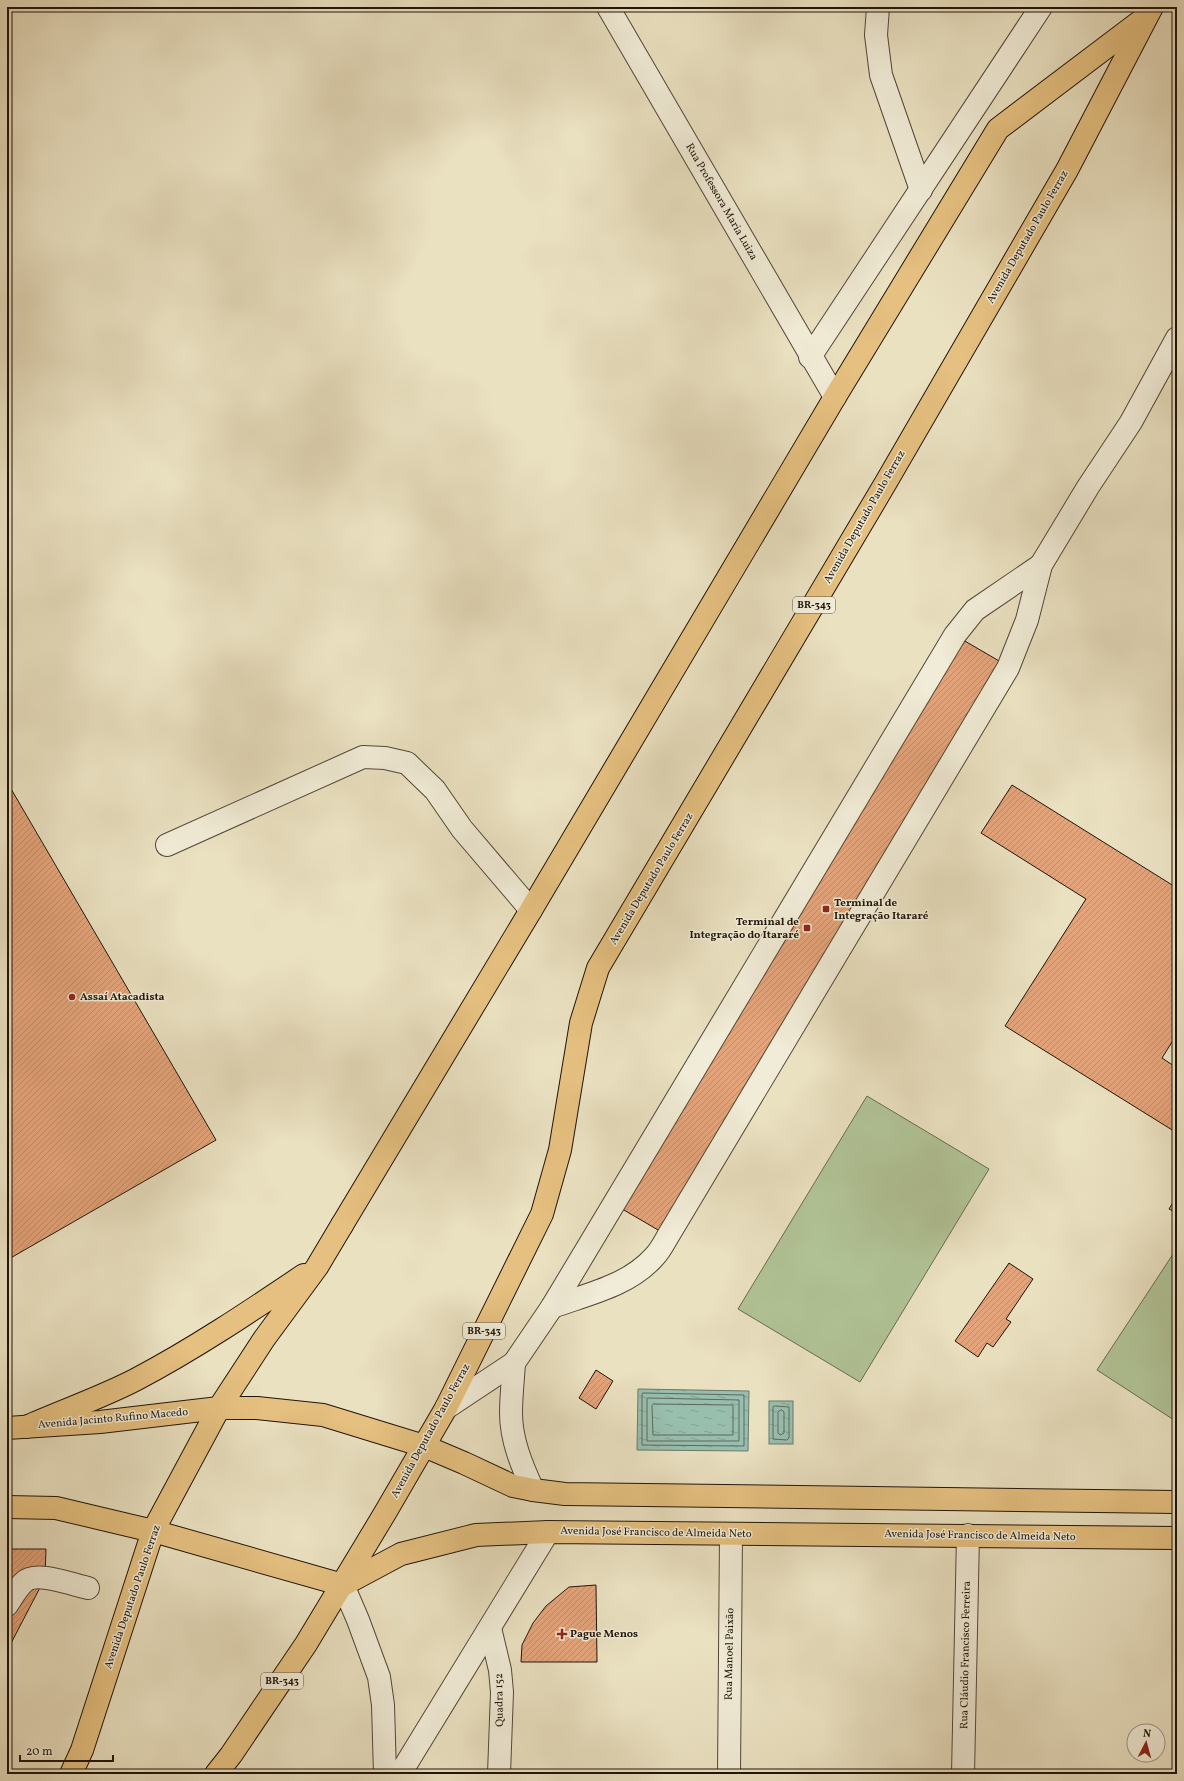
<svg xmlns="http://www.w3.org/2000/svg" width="1184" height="1781" viewBox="0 0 1184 1781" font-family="Vollkorn,serif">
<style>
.pitch{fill:#b1c497;stroke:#686c50}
.water{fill:url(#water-ripples);stroke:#687a6c}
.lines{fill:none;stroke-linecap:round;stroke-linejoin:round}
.shore{stroke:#5c695c;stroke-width:1}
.building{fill:url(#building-hatch);stroke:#20140a}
.minor-casing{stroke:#524738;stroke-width:24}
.major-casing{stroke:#20140a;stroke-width:24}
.highway-casing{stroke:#20140a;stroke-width:24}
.minor{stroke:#f1ecd7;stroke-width:22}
.major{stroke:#e5c080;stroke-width:22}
.highway{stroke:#e5c080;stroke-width:22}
.poi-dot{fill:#8f2418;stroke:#f1ecd7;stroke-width:1.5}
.labels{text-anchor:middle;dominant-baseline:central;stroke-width:3;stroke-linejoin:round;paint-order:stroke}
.shield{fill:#f1ecd7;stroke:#5f5548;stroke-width:1}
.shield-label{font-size:10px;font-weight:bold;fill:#20140a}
.street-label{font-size:11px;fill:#20140a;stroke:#f1ecd7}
.poi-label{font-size:11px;font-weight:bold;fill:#20140a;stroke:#f1ecd7;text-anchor:start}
</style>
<defs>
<pattern id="water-ripples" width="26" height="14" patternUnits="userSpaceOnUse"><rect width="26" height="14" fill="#98beae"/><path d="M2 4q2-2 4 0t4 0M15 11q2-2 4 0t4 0" fill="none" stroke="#83a294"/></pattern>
<pattern id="building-hatch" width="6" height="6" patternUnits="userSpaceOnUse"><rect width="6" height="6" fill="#e4a47b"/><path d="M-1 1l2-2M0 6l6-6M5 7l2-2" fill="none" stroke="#c38c69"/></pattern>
</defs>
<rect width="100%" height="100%" fill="#eae1c1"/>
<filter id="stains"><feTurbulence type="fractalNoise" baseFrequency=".005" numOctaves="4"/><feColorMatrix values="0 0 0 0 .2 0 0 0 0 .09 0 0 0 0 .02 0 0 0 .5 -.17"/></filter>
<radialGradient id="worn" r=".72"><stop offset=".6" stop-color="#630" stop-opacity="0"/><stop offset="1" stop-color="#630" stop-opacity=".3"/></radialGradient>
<g class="pitch">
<path d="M 867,1096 L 989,1169 L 860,1382 L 738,1309 Z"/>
<path d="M 1177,1248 L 1177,1422 L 1097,1370 Z"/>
</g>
<g class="water">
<path d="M 638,1389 L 749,1391 L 748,1451 L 637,1450 Z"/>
<rect x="769" y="1401" width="24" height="43"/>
</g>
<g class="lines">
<g class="shore">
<path d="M 643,1393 L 744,1395 L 744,1446 L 642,1445 L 642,1395 Z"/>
<path d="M 648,1398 L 739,1400 L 739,1441 L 647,1441 L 647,1400 Z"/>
<path d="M 654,1404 L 733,1405 L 733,1435 L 653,1435 L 652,1406 Z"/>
<path d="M 775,1406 L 789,1407 L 789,1438 L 787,1440 L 773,1439 L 773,1407 Z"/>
<path d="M 782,1410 L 784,1412 L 784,1433 L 780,1435 L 778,1433 L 778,1412 Z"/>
</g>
</g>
<g class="building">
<path d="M 958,637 L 1006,665 L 665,1234 L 617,1206 Z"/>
<path d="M 7,782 L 216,1140 L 7,1260 Z"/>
<path d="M 1012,785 L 1177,888 L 1177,1034 L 1162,1058 L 1177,1068 L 1177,1133 L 1005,1026 L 1086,899 L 981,833 Z"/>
<path d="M 1177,1196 L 1177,1213 L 1169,1209 Z"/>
<path d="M 1009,1263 L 1033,1279 L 1006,1319 L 1011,1322 L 993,1347 L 987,1343 L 978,1357 L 955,1341 Z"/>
<path d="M 596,1370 L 613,1381 L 596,1409 L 579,1398 Z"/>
<path d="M 7,1549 L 46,1549 L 45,1578 L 7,1651 Z"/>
<path d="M 596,1585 L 597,1662 L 521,1662 L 522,1645 L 533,1623 L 546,1606 L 569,1587 Z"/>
</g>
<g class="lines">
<defs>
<g id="minor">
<path d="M 608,7 L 835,397"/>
<path d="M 878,7 L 876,35 L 881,75 L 921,190"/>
<path d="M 810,357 L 1041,7"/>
<path d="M 167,845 L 363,757 L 385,758 L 407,763 L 435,790 L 462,829 L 531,910"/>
<path d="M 552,1307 C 588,1294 628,1286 654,1257 C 660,1251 664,1243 668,1236 L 1008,668 L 1027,620 L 1041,565 L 1088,487 L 1131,422 L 1177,338"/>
<path d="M 514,1363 C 513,1380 511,1397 511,1413 C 511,1440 522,1466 533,1490"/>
<path d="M 446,1408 L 514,1363 L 552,1307 L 955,635 L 975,610 L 1041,565"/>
<path d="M 343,1585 L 358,1620 L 379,1677 L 383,1705 L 385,1774"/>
<path d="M 7,1605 C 12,1598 17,1588 24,1582 C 36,1570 73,1585 88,1588"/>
<path d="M 490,1628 L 500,1670 L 502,1692 L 499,1774"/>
<path d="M 400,1774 L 548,1532"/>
<path d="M 729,1774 L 731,1534"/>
<path d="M 963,1774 L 968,1535"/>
</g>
<g id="major">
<path d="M 342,1225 L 531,910 L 835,397 L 998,129 L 1146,17"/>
<path d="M 7,1428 L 100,1422 L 219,1408 L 257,1408 L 323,1415 L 424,1446 L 464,1463 L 513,1486 L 533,1490 L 565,1494 L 1177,1502"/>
<path d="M 7,1507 L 56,1508 L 153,1531 L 343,1585 L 401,1554 L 476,1535 L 548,1532 L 1177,1538"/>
</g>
<g id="highway">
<path d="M 26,1427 C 62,1411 100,1398 135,1380 C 194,1349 249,1312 304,1275"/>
<path d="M 71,1774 L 82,1750 L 153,1531 L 219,1408 L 264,1339 L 317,1267 L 342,1225"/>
<path d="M 216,1774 L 231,1755 L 306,1644 L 385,1513 L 446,1408 L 542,1214 L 560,1150 L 581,1023 L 598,968 L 885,484 L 1067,170 L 1152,7"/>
</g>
</defs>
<use href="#minor" class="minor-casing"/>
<use href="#major" class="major-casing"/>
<use href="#highway" class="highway-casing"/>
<use href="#minor" class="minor"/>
<use href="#major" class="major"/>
<use href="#highway" class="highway"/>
</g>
<g class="poi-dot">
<rect x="822" y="905" width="8" height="8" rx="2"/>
<rect x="803" y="924" width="8" height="8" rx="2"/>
<circle cx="72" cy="997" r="4"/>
<path d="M560 1628h4v4h4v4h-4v4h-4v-4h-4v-4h4z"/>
</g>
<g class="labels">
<g class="shield">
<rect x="793" y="597" width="42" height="16" rx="3"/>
<rect x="463" y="1323" width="42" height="16" rx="3"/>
<rect x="261" y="1673" width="42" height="16" rx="3"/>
</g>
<g class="shield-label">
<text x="814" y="605">BR-343</text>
<text x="484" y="1331">BR-343</text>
<text x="282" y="1681">BR-343</text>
</g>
<g class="street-label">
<text transform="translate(721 202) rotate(60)">Rua Professora Maria Luiza</text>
<text transform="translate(1028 237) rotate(-60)">Avenida Deputado Paulo Ferraz</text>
<text transform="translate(865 517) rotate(-60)">Avenida Deputado Paulo Ferraz</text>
<text transform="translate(652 879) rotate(-59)">Avenida Deputado Paulo Ferraz</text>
<text transform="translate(113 1419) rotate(-5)">Avenida Jacinto Rufino Macedo</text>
<text transform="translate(431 1431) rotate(-61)">Avenida Deputado Paulo Ferraz</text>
<text transform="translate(656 1533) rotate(1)">Avenida José Francisco de Almeida Neto</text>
<text transform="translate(980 1536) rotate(1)">Avenida José Francisco de Almeida Neto</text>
<text transform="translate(133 1597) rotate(-71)">Avenida Deputado Paulo Ferraz</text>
<text transform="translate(730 1654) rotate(-89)">Rua Manoel Paixão</text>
<text transform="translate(966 1655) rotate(-89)">Rua Cláudio Francisco Ferreira</text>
<text transform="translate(500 1700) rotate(-91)">Quadra 152</text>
</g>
<g class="poi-label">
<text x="834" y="903">Terminal de<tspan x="834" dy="13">Integração Itararé</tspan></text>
<text x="799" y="922" text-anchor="end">Terminal de<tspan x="799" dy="13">Integração do Itararé</tspan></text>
<text x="80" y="997">Assaí Atacadista</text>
<text x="570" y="1634">Pague Menos</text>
</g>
</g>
<rect width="1184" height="1781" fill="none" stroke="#eae1c1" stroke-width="24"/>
<rect x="8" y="8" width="1168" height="1765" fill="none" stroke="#20140a" stroke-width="2"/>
<rect x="12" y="12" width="1160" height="1757" fill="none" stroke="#20140a"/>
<g transform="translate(1146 1743) rotate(6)"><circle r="19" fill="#f1ecd7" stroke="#9d9685"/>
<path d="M0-3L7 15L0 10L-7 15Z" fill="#8f2418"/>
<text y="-6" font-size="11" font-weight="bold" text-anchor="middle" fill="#20140a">N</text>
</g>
<path d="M20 1755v6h93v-6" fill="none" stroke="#20140a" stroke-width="2"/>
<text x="26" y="1755" font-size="12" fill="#20140a" stroke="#f1ecd7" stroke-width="3" paint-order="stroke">20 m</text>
<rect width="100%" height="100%" filter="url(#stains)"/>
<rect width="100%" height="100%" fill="url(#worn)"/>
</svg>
